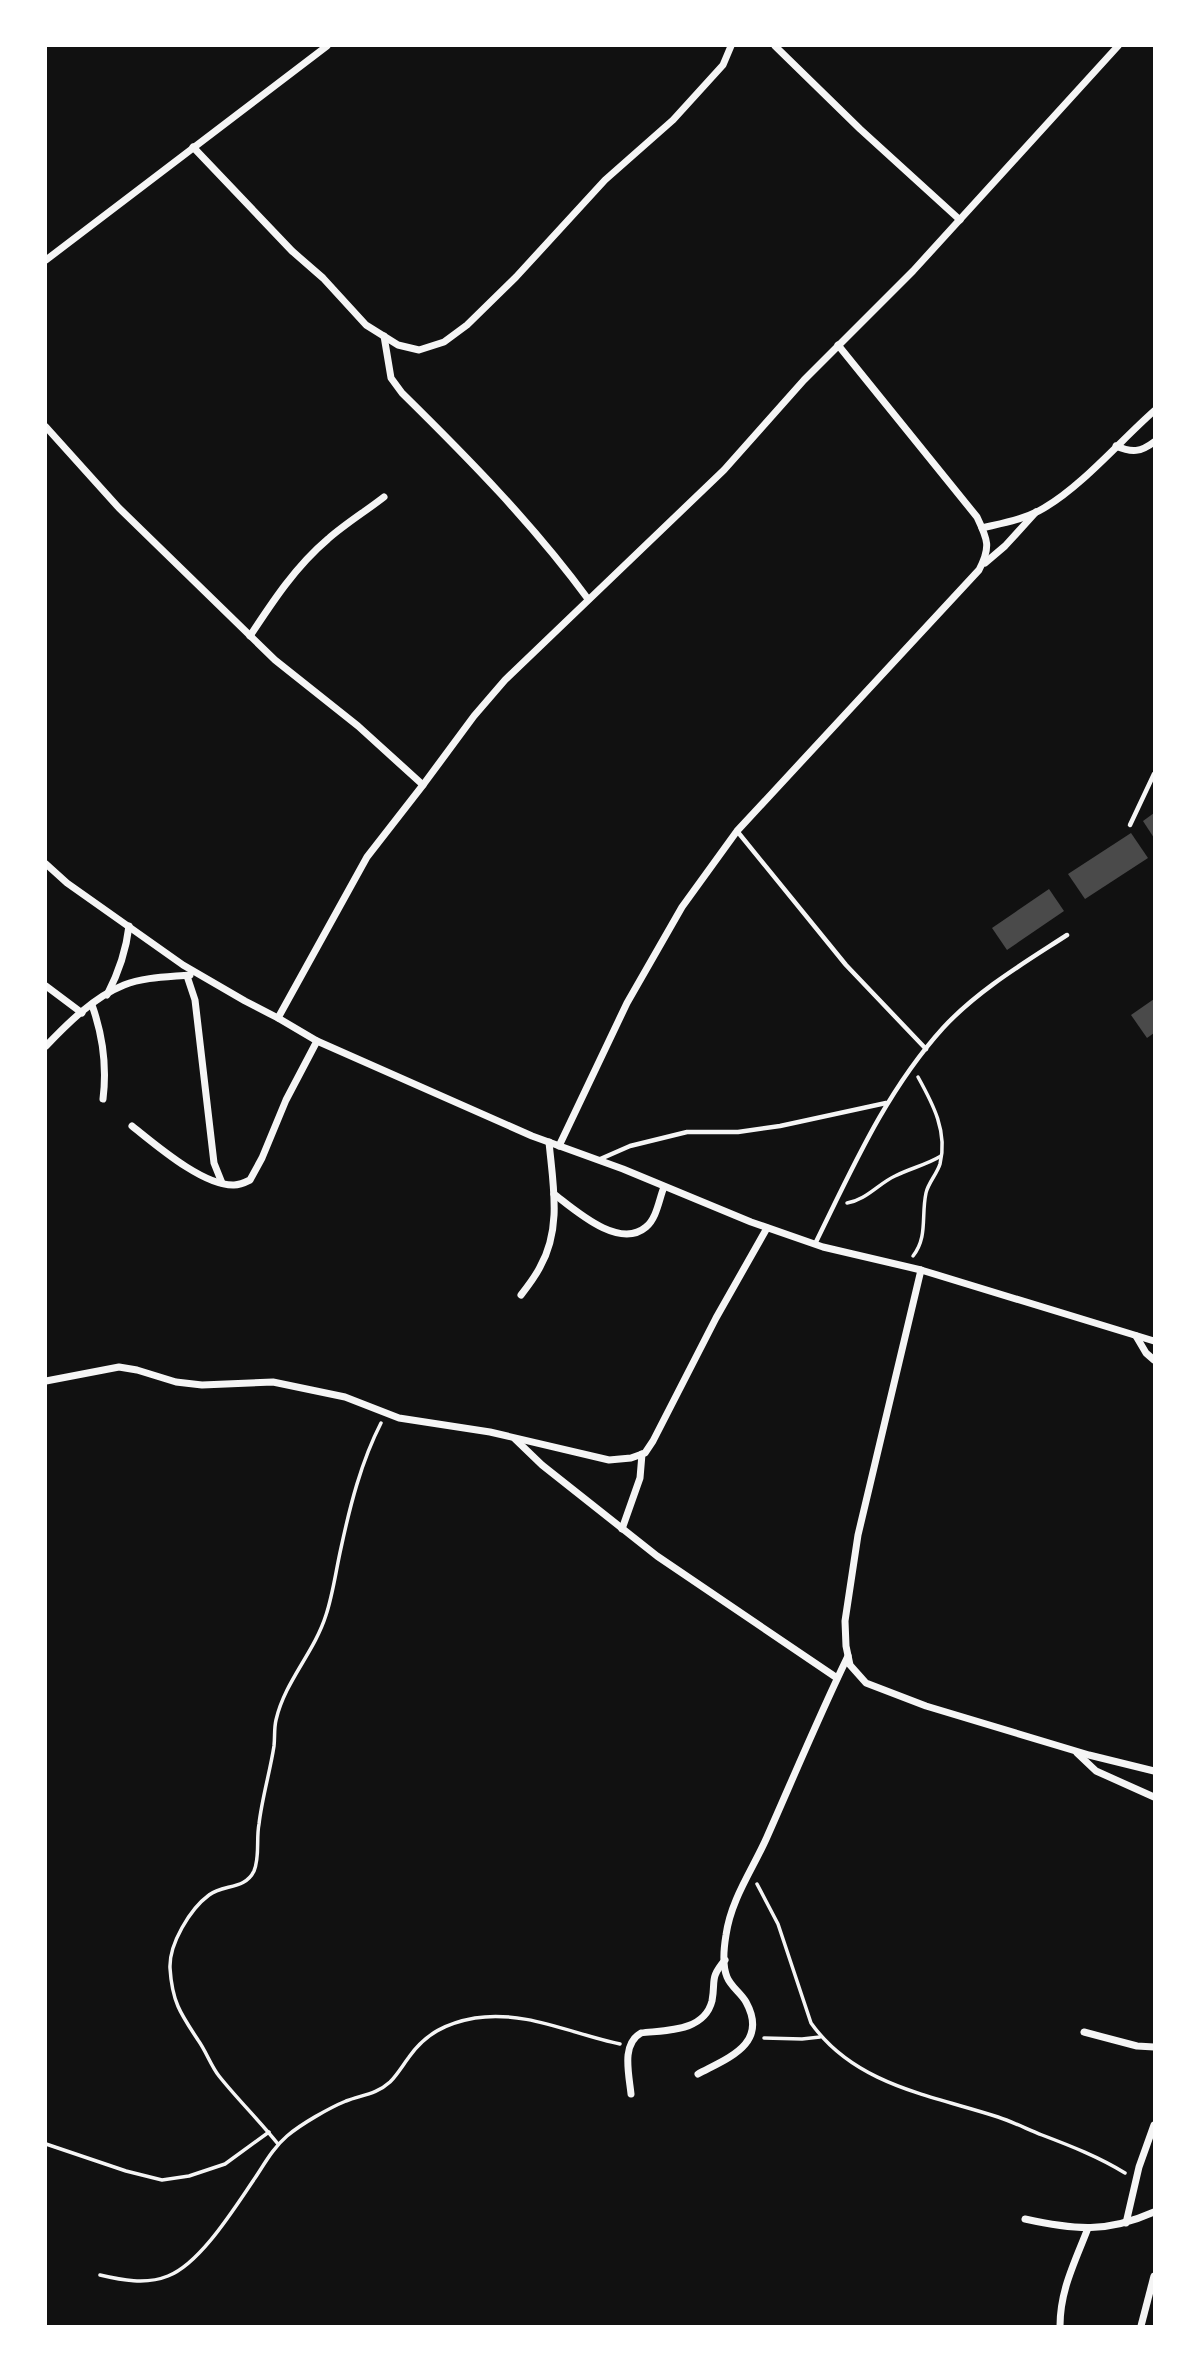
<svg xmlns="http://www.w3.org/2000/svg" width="1200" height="2372" viewBox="0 0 1200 2372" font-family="'Noto Sans',sans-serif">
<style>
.building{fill:#4a4a4a}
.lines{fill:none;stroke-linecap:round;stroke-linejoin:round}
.path{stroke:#f5f5f5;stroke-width:3.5}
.service{stroke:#f5f5f5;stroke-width:4.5}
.minor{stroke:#f5f5f5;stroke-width:7}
</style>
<rect width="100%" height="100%" fill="#111"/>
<g class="building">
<path d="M 1154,813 L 1154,838 L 1143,821 Z"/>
<path d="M 1131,833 L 1148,858 L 1085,899 L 1068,874 Z"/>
<path d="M 1049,889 L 1064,911 L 1007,950 L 992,928 Z"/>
<path d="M 1154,999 L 1154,1033 L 1147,1038 L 1131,1015 Z"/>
</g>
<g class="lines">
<g class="path">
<path d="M 847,1203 C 866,1200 878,1184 895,1176 C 911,1168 926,1165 941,1156"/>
<path d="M 913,1256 C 928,1237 921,1216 926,1193 C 928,1183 937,1174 940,1164 C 948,1132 933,1104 918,1077"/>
<path d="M 757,1884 L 778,1924 L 811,2023 C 855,2085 930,2095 998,2117 C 1013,2122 1027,2129 1042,2135 C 1071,2146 1099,2157 1125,2173"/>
<path d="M 764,2038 L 802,2039 L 820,2037"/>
<path d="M 46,2144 L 126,2171 L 162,2180 L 189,2176 L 225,2164 L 269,2132"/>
<path d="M 278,2144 C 260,2121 238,2100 219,2076 C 211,2066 206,2051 198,2040 C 180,2013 172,2001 170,1968 C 169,1944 190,1909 209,1895 C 223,1884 245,1890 254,1871 C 260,1857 256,1839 259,1824 C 262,1798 270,1772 274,1746 C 275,1737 274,1728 276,1720 C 285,1681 314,1653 326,1615 C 333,1594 336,1570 341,1548 C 350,1506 361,1462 381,1423"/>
<path d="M 100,2275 C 121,2280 146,2285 168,2276 C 201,2263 235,2207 255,2178 C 265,2163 273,2148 287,2136 C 301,2124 329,2108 346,2101 C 362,2095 377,2094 390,2082 C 397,2075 403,2065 409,2057 C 426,2033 447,2023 475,2018 C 525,2010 572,2034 620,2044"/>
</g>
<g class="service">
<path d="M 1130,825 L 1154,774"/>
<path d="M 737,831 L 846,965 L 926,1049"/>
<path d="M 598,1160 L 630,1146 L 687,1132 L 738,1132 L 780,1126 L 886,1103"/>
<path d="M 815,1244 C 852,1169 886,1091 943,1028 C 978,990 1024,963 1067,935"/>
</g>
<g class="minor">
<path d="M 775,46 L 860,129 L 960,220"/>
<path d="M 193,147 L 292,251 L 323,278 L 366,325 L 398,345 L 419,350 L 444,342 L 467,325 L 516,277 L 605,180 L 673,120 L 723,65 L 731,46"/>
<path d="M 46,260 L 327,46"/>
<path d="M 384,336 L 391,378 L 402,393 C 468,458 533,524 588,599"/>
<path d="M 46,427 L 119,508 L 275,660 L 358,726 L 423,785"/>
<path d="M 1116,446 C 1132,453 1141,452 1154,442"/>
<path d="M 982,528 C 1003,523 1026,519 1044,508 C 1083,485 1120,441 1154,411"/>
<path d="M 985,563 L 1005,546 L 1036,512"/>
<path d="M 250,636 C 273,601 296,566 328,539 C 345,524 366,511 384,497"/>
<path d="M 46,864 L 67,883 L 183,965 L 245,1001 L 278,1018 L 317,1041 L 532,1136 L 623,1169 L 751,1222 L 823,1247 L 921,1270 L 1154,1341"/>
<path d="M 187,976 L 195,1000 L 214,1163 L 222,1183"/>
<path d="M 46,986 L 82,1013"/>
<path d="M 107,995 C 119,972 126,952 129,926"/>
<path d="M 92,1005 C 103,1036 107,1067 103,1099"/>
<path d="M 278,1018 L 367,857 L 423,785 L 474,716 L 505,680 L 724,470 L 804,380 L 913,271 L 1118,46"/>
<path d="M 46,1046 C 68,1023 94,997 124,985 C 144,977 168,977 190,975"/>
<path d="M 132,1126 C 156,1145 203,1186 234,1185 C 240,1185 246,1182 250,1180 L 262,1158 L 286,1100 L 317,1041"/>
<path d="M 559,1146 L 627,1003 L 682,907 L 737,831 L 979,570 C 991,547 988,540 977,517 L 838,345"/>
<path d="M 554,1194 C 575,1210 619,1250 646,1227 C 657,1218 659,1199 664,1187"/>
<path d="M 921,1270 L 858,1535 L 845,1621 L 846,1646 L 850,1665 L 866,1683 L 926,1706 L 1089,1755 L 1154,1771"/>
<path d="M 521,1295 C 528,1286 535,1277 540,1267 C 562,1228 553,1185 549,1142"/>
<path d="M 1136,1336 L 1146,1353 L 1154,1360"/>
<path d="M 46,1381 L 119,1367 L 137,1370 L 176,1382 L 202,1385 L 273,1382 L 345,1397 L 399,1418 L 490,1432 L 609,1460 L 631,1458 L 645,1453 L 653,1441 L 716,1318 L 767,1228"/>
<path d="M 515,1439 L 542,1465 L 657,1556 L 837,1678"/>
<path d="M 622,1529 L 640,1478 L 642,1454"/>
<path d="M 1077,1753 L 1096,1771 L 1154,1797"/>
<path d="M 1084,2032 L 1137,2046 L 1154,2047"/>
<path d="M 698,2074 C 728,2058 769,2044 746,2002 C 741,1993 731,1987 727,1977 C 722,1965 724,1947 726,1935 C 731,1899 753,1869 767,1837 C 794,1776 819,1716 848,1656"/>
<path d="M 631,2094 C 629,2074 621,2044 641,2033 C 666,2030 704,2032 712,2001 C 716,1980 709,1979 725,1960"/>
<path d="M 1025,2219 C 1075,2230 1107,2233 1154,2212"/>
<path d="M 1126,2223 L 1139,2167 L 1154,2125"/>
<path d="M 1060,2326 C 1060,2290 1075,2262 1088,2228"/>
<path d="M 1141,2326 L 1154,2276"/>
</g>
</g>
<rect width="1200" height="2372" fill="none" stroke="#ffffff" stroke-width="94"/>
</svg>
